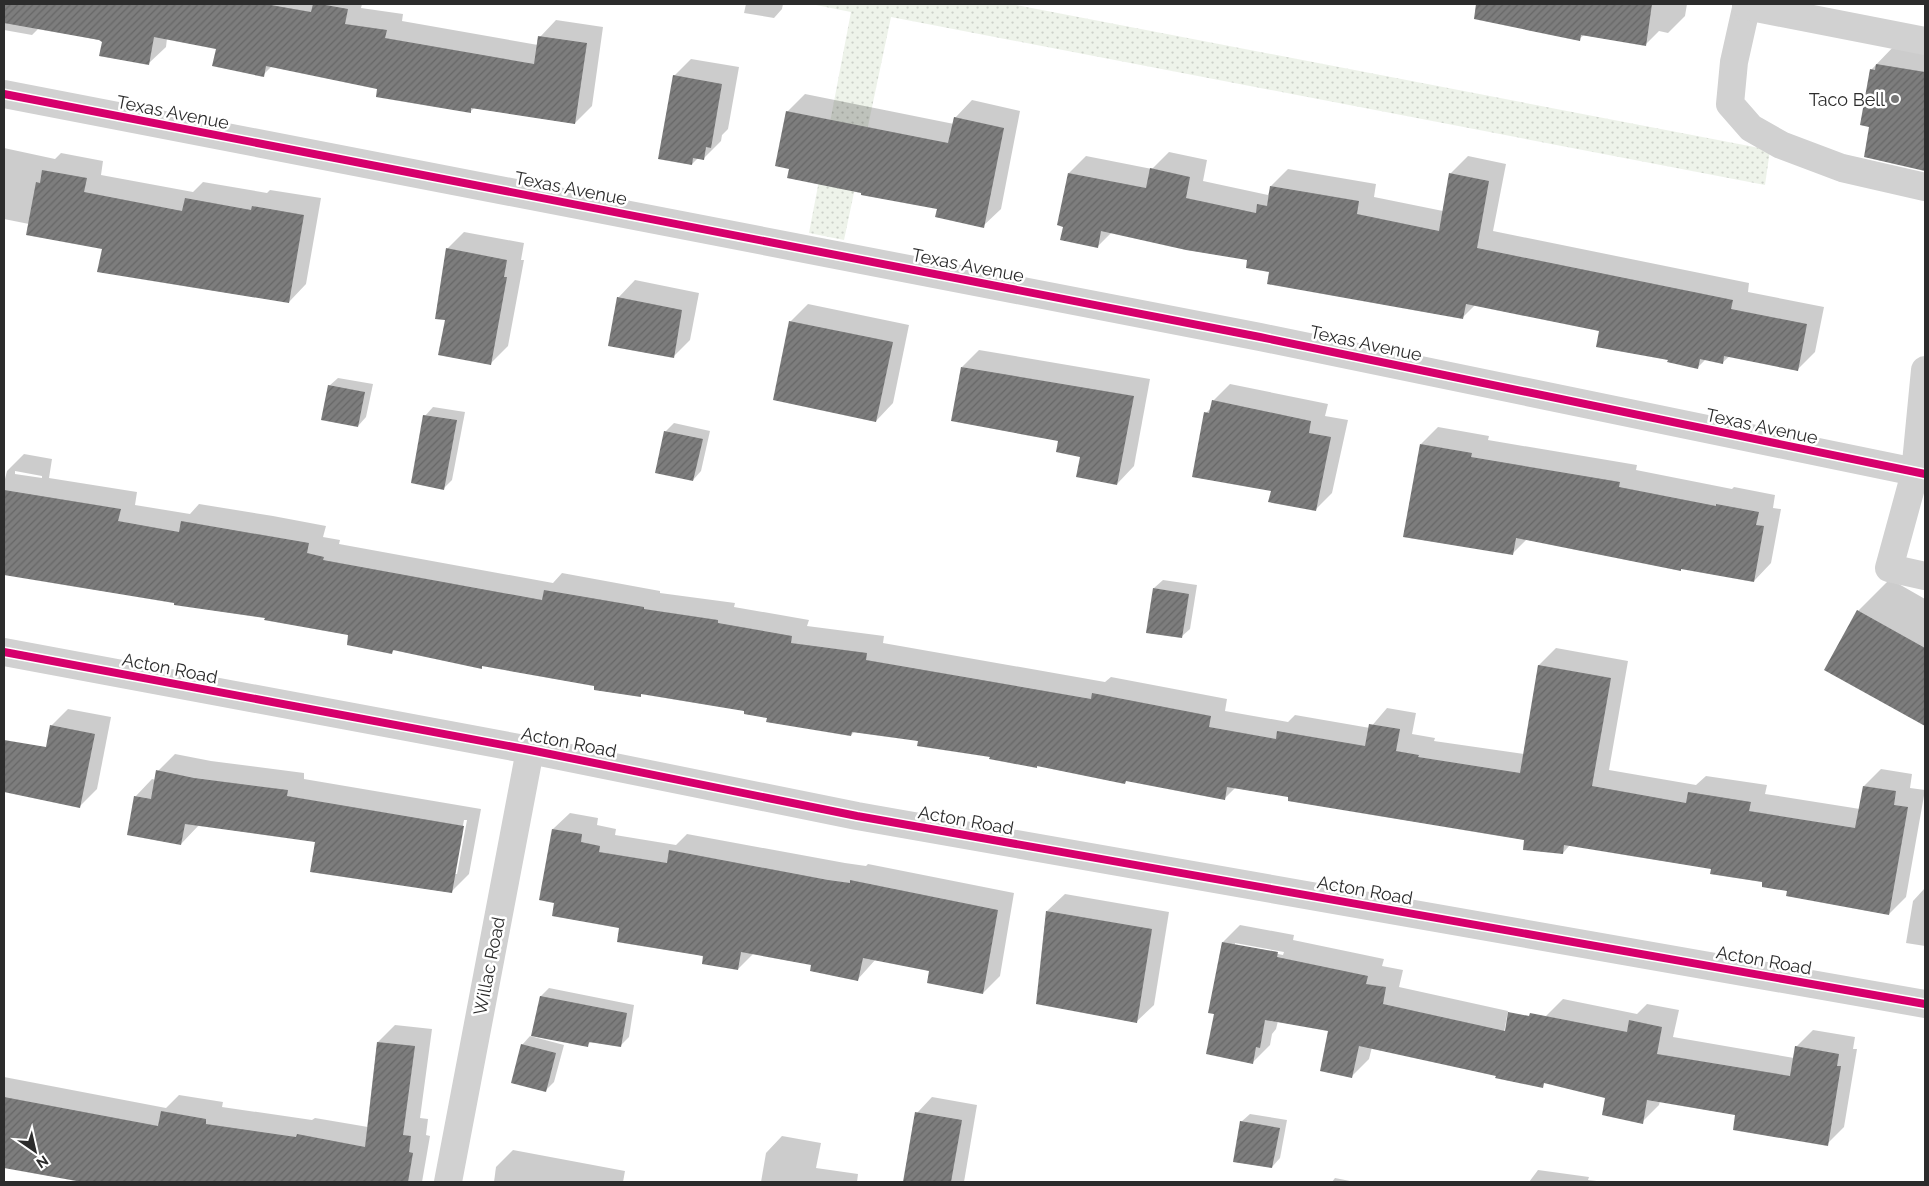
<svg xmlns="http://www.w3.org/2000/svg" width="1929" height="1186" viewBox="0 0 1929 1186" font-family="Raleway,sans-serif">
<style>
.park{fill:url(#park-dots)}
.shadow{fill:#0003;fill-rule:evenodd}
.building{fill:url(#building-hatch)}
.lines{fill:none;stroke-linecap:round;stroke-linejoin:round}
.minor{stroke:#d1d1d1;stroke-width:28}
.cycleway-casing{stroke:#fff;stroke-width:11}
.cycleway{stroke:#d6006c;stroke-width:8}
.poi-dot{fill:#767676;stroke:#fff;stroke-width:2}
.labels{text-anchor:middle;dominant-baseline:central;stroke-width:5;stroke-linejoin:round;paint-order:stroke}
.poi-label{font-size:18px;fill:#2c2c2c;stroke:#fff;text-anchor:end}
.street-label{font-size:18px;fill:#2c2c2c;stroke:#fff}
</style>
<defs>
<pattern id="park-dots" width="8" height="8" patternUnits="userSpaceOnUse" patternTransform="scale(1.25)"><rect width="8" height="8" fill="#eef3ea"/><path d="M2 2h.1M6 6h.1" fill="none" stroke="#ccd0c9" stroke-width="1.8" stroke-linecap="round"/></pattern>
<pattern id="building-hatch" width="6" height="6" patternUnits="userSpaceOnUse" patternTransform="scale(1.25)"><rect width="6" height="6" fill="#7d7d7d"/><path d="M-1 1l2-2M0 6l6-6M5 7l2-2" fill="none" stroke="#676767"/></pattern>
</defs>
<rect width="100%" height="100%" fill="#fff"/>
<path class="park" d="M 811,4 L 1011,4 L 1770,150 L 1765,185 L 891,17 L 844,240 L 809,233 L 851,12 Z"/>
<g class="shadow">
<path d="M 4,4 L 362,4 L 361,8 L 403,14 L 402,21 L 538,45 L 540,37 L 556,20 L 603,27 L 592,106 L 575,123 L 474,108 L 470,112 L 378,88 L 272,66 L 263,75 L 218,48 L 167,38 L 166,47 L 149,63 L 104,41 L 39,28 L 32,35 L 4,30 Z"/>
<path d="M 746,4 L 783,4 L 782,9 L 774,18 L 744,13 Z"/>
<path d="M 1515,4 L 1687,4 L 1685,16 L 1668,33 L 1659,31 L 1645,45 L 1584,35 L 1579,39 L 1536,8 Z"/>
<path d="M 1925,43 L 1925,170 L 1865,156 L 1871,126 L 1871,70 L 1896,44 Z"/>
<path d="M 691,59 L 739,67 L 728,129 L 722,135 L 721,141 L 703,159 L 698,158 L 692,164 L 674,76 Z"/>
<path d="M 805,94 L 954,124 L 955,118 L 972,100 L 1020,111 L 1001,209 L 983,226 L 939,208 L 863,192 L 790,168 L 787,112 Z"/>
<path d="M 4,148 L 55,159 L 61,153 L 103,161 L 101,175 L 193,192 L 203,182 L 267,193 L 270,190 L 321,198 L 306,284 L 289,302 L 103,248 L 29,224 L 4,219 Z"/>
<path d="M 1169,152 L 1207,160 L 1203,181 L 1268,195 L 1271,186 L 1288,169 L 1376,184 L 1374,197 L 1443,211 L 1450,174 L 1468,156 L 1506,164 L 1493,231 L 1749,283 L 1748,292 L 1824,307 L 1815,352 L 1797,370 L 1730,356 L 1722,363 L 1706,359 L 1697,368 L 1669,359 L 1600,330 L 1476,304 L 1463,317 L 1270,271 L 1249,259 L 1112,232 L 1097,247 L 1064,226 L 1069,173 L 1086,156 L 1152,169 Z"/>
<path d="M 464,232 L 524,243 L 521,260 L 524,260 L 508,346 L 490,364 L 446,319 L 447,249 Z"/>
<path d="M 635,280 L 699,293 L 690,340 L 673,357 L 618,298 Z"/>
<path d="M 808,304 L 909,325 L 893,403 L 876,421 L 790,322 Z"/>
<path d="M 979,350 L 1150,379 L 1134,466 L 1117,484 L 962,367 Z"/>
<path d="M 338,378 L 373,384 L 366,417 L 358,426 L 329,386 Z"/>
<path d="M 1230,384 L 1328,404 L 1325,416 L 1348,420 L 1332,493 L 1315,510 L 1272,490 L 1206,413 L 1212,407 L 1213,401 Z"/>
<path d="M 433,407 L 465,412 L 452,480 L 443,489 L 425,416 Z"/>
<path d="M 674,423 L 710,431 L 701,471 L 693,480 L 665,432 Z"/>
<path d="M 1438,427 L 1489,436 L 1488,440 L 1637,465 L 1636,470 L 1732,489 L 1734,487 L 1775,495 L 1773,508 L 1781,509 L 1771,563 L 1754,581 L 1527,539 L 1512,554 L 1421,444 Z"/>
<path d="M 24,454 L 52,459 L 49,478 L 137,492 L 135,505 L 190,514 L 199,504 L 273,516 L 326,526 L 323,537 L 340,540 L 339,544 L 553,583 L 562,573 L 660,591 L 660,593 L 735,603 L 734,607 L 809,620 L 807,626 L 884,636 L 883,643 L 1105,682 L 1111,677 L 1227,699 L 1225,711 L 1288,722 L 1295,715 L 1370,728 L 1387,708 L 1416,713 L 1412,734 L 1435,738 L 1434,741 L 1524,754 L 1539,665 L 1556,648 L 1628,661 L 1609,770 L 1696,785 L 1706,776 L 1767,785 L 1765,794 L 1860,809 L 1864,786 L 1881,769 L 1912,774 L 1910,788 L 1925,790 L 1906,897 L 1889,914 L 1712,868 L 1570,845 L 1563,853 L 1525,839 L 1290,796 L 1236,787 L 1224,799 L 1127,780 L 1125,782 L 1038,765 L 1037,767 L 919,740 L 855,731 L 851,735 L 746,710 L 642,693 L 640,695 L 596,685 L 484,665 L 481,667 L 395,649 L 392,652 L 350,634 L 266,617 L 4,573 L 4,483 L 7,471 ZM 15,471 L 42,476 L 42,478 L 15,474 Z"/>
<path d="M 1890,579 L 1925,599 L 1925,724 L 1826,670 L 1858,611 Z"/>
<path d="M 1163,580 L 1197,585 L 1190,629 L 1181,637 L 1154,588 Z"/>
<path d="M 68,709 L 111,717 L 97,789 L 80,806 L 51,726 Z"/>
<path d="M 175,754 L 211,761 L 304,773 L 304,779 L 481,809 L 469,874 L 451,892 L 317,841 L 199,825 L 181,844 L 135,797 L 152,779 L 156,780 L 158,771 ZM 464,820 L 467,820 L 457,874 L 454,874 Z"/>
<path d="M 570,813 L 598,818 L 597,825 L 616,829 L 615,835 L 676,845 L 687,834 L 845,863 L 866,866 L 868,864 L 1014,893 L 1000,976 L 983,993 L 931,970 L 876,959 L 858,979 L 813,964 L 754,953 L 738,969 L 620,927 L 555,902 L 553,829 Z"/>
<path d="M 1925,888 L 1925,946 L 1906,943 L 1913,901 Z"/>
<path d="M 1065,894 L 1169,912 L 1154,1005 L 1136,1022 L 1047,911 Z"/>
<path d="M 1240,925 L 1294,935 L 1293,940 L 1384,959 L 1382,966 L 1403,970 L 1399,987 L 1508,1011 L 1500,1054 L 1372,1047 L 1369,1059 L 1352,1076 L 1329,1030 L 1278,1021 L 1276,1029 L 1272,1034 L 1270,1045 L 1253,1062 L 1215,1013 L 1223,942 ZM 1235,943 L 1284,952 L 1283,955 L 1235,946 Z"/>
<path d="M 549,988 L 634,1005 L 629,1037 L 621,1045 L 592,1041 L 587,1045 L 533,1035 L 541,996 Z"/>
<path d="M 1563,999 L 1637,1014 L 1647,1004 L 1679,1010 L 1673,1037 L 1794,1058 L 1796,1047 L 1813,1030 L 1855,1037 L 1853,1049 L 1857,1049 L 1844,1127 L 1827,1144 L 1736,1114 L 1660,1101 L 1659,1105 L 1642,1122 L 1607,1097 L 1546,1016 Z"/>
<path d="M 395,1025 L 432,1029 L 420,1118 L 428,1119 L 426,1135 L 430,1136 L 422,1182 L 89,1182 L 4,1167 L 4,1077 L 166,1108 L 179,1095 L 223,1102 L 222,1107 L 312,1120 L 315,1118 L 368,1127 L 378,1042 Z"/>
<path d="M 530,1036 L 564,1045 L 554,1082 L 546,1090 L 522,1045 Z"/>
<path d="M 932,1097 L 977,1105 L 964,1182 L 905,1182 L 917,1113 Z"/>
<path d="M 1250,1114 L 1287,1120 L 1280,1158 L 1272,1167 L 1241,1122 Z"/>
<path d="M 782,1136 L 821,1143 L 816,1168 L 858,1174 L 857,1182 L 761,1182 L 766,1153 Z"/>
<path d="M 513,1150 L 625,1171 L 623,1182 L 494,1182 L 496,1167 Z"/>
<path d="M 1538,1170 L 1589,1177 L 1588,1180 L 1605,1182 L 1529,1182 Z"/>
<path d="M 1335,1178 L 1355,1182 L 1332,1182 Z"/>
</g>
<g class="building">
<path d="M 4,4 L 265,4 L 311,12 L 313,4 L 320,4 L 348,9 L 345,24 L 387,30 L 385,38 L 534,64 L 538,36 L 587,43 L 575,124 L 471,108 L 471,113 L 376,97 L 377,89 L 266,66 L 264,77 L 212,66 L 216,49 L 154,37 L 149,65 L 99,56 L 102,42 L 99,40 L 4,23 Z"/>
<path d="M 1476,4 L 1652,4 L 1646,46 L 1581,35 L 1580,41 L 1474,19 Z"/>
<path d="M 1876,64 L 1925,72 L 1925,171 L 1864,157 L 1869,127 L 1860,125 L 1870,69 L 1875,70 Z"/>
<path d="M 673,75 L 722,84 L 711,148 L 706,147 L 704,160 L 693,158 L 692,165 L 658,159 Z"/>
<path d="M 786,111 L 948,143 L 954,117 L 1004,128 L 984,228 L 935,217 L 937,209 L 861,195 L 861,193 L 787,178 L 789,169 L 775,166 Z"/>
<path d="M 1150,168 L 1190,177 L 1186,198 L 1256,213 L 1257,204 L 1267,206 L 1270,186 L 1359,201 L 1357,214 L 1439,231 L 1449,173 L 1489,181 L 1477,248 L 1733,300 L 1731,309 L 1807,324 L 1798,371 L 1724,356 L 1723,364 L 1700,359 L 1698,369 L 1667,362 L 1668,360 L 1596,347 L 1599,331 L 1466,304 L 1463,319 L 1267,284 L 1269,272 L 1246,268 L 1247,260 L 1186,250 L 1101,231 L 1098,248 L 1060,240 L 1063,227 L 1057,225 L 1068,173 L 1146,188 Z"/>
<path d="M 42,170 L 87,178 L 84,192 L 182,211 L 185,198 L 251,210 L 252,206 L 304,215 L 289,303 L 97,272 L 102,249 L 26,235 L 36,182 L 40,183 Z"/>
<path d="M 446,248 L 507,260 L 504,277 L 507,277 L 491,365 L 438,355 L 445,320 L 435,319 Z"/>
<path d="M 617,297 L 682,310 L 674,358 L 608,346 Z"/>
<path d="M 789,321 L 893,342 L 876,422 L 773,400 Z"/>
<path d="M 961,367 L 1134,396 L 1117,485 L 1076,477 L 1080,457 L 1056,452 L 1058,441 L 951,421 Z"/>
<path d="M 328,385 L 365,392 L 358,427 L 321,420 Z"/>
<path d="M 1212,400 L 1311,421 L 1309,433 L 1331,437 L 1316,511 L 1268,502 L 1271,491 L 1192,477 L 1204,412 L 1209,413 Z"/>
<path d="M 423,415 L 457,420 L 444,490 L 411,483 Z"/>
<path d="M 664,431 L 703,439 L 693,481 L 655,473 Z"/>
<path d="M 1420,444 L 1472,453 L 1471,457 L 1620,482 L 1619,487 L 1716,506 L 1716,504 L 1759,512 L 1756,525 L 1764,526 L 1754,582 L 1681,569 L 1681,571 L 1516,538 L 1513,555 L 1403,537 Z"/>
<path d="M 4,490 L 121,509 L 118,521 L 179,532 L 181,521 L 309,543 L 307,553 L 324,557 L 323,560 L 542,600 L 544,590 L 644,607 L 644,609 L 718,620 L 718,623 L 792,636 L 791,643 L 867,653 L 866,660 L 1091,699 L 1092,693 L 1211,716 L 1209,727 L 1276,739 L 1277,731 L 1365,746 L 1369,724 L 1400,729 L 1396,751 L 1419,755 L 1418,757 L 1520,773 L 1538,665 L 1611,678 L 1592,786 L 1686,803 L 1688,792 L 1751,802 L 1749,811 L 1855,828 L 1863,786 L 1896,791 L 1894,805 L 1908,807 L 1889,915 L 1786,896 L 1787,891 L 1762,887 L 1762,882 L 1710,874 L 1711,869 L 1564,845 L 1563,854 L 1523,850 L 1524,840 L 1288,801 L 1288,797 L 1227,787 L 1225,800 L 1126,781 L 1125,784 L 1037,766 L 1037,768 L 989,759 L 990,757 L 917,746 L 918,741 L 852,732 L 851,736 L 766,722 L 767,718 L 744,714 L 744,711 L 641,694 L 641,697 L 594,690 L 594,686 L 482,666 L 482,669 L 393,650 L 392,654 L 347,645 L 348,635 L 264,620 L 265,618 L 174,605 L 174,603 L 4,575 Z"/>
<path d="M 1153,588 L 1189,594 L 1182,638 L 1146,633 Z"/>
<path d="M 1857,610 L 1925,648 L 1925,726 L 1824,670 Z"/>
<path d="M 50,725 L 95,734 L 80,808 L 4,792 L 4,740 L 46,747 Z"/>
<path d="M 156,770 L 194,778 L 288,790 L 287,796 L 464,826 L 452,893 L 310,872 L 315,842 L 185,824 L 181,845 L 127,835 L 134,796 L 151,799 Z"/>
<path d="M 552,829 L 582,834 L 581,842 L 600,846 L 599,852 L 667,863 L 669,850 L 828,880 L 850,883 L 850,880 L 998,910 L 983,994 L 927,983 L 929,971 L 863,958 L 858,981 L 810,971 L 811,965 L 741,952 L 738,970 L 702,964 L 703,956 L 617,942 L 619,928 L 552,916 L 554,903 L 539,900 Z"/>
<path d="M 1046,911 L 1152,929 L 1137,1023 L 1036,1004 Z"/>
<path d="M 1222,942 L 1278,952 L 1277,957 L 1368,976 L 1366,984 L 1386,987 L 1383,1004 L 1505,1031 L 1508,1012 L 1529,1016 L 1530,1013 L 1627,1032 L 1629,1020 L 1662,1027 L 1657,1054 L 1790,1076 L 1795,1046 L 1839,1054 L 1837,1066 L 1841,1066 L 1828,1146 L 1733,1130 L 1735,1115 L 1647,1100 L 1643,1124 L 1602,1115 L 1605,1098 L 1544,1083 L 1543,1088 L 1495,1078 L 1496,1076 L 1359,1046 L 1352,1078 L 1320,1071 L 1328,1031 L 1265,1020 L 1260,1048 L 1256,1047 L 1253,1064 L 1206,1054 L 1214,1014 L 1208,1013 Z"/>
<path d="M 540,996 L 627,1013 L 621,1047 L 589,1042 L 588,1047 L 531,1036 Z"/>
<path d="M 377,1042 L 415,1046 L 403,1135 L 411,1136 L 409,1152 L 413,1153 L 408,1182 L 82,1182 L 4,1168 L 4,1097 L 158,1126 L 161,1111 L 206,1119 L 206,1124 L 296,1137 L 297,1134 L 365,1147 Z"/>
<path d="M 521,1044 L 556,1053 L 546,1092 L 511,1083 Z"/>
<path d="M 915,1112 L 962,1120 L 951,1182 L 903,1182 Z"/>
<path d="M 1240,1121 L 1280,1128 L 1272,1168 L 1233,1162 Z"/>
</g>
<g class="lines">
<g class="minor">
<path d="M 1747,4 L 1734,62 L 1730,104 L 1751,128 L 1781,145 L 1842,168 L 1925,187"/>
<path d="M 1746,6 L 1925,41"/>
<path d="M 4,94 L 1260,337 L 1925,474"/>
<path d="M 1925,370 L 1915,473 L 1889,568 L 1925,576"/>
<path d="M 4,652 L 530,750 L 857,816 L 1925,1004"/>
<path d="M 448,1182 L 530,750"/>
</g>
<defs>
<g id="cycleway">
<path d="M 4,94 L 1260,337 L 1925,474"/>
<path d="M 4,652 L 530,750 L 857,816 L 1925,1004"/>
</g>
</defs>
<use href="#cycleway" class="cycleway-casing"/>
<use href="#cycleway" class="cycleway"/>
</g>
<circle class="poi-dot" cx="1895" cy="99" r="5"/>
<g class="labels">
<g class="poi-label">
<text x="1885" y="99">Taco Bell</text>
</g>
<g class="street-label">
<text transform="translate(173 112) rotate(11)">Texas Avenue</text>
<text transform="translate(571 188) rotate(11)">Texas Avenue</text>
<text transform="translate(968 265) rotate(11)">Texas Avenue</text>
<text transform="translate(1366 343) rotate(12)">Texas Avenue</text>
<text transform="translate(1762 426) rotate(12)">Texas Avenue</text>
<text transform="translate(170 668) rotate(11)">Acton Road</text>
<text transform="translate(569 742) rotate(11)">Acton Road</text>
<text transform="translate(966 820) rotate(10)">Acton Road</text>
<text transform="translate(1365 890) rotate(10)">Acton Road</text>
<text transform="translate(1764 960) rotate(10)">Acton Road</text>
<text transform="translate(489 966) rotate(-79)">Willac Road</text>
</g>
</g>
<rect width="1929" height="1186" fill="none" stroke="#2c2c2c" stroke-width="10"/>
<g transform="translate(35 1151) rotate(146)" stroke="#ffffff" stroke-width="4" paint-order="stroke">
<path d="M0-4L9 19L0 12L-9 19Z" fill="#2c2c2c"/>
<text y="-8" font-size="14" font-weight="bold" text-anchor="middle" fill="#2c2c2c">N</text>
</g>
</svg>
